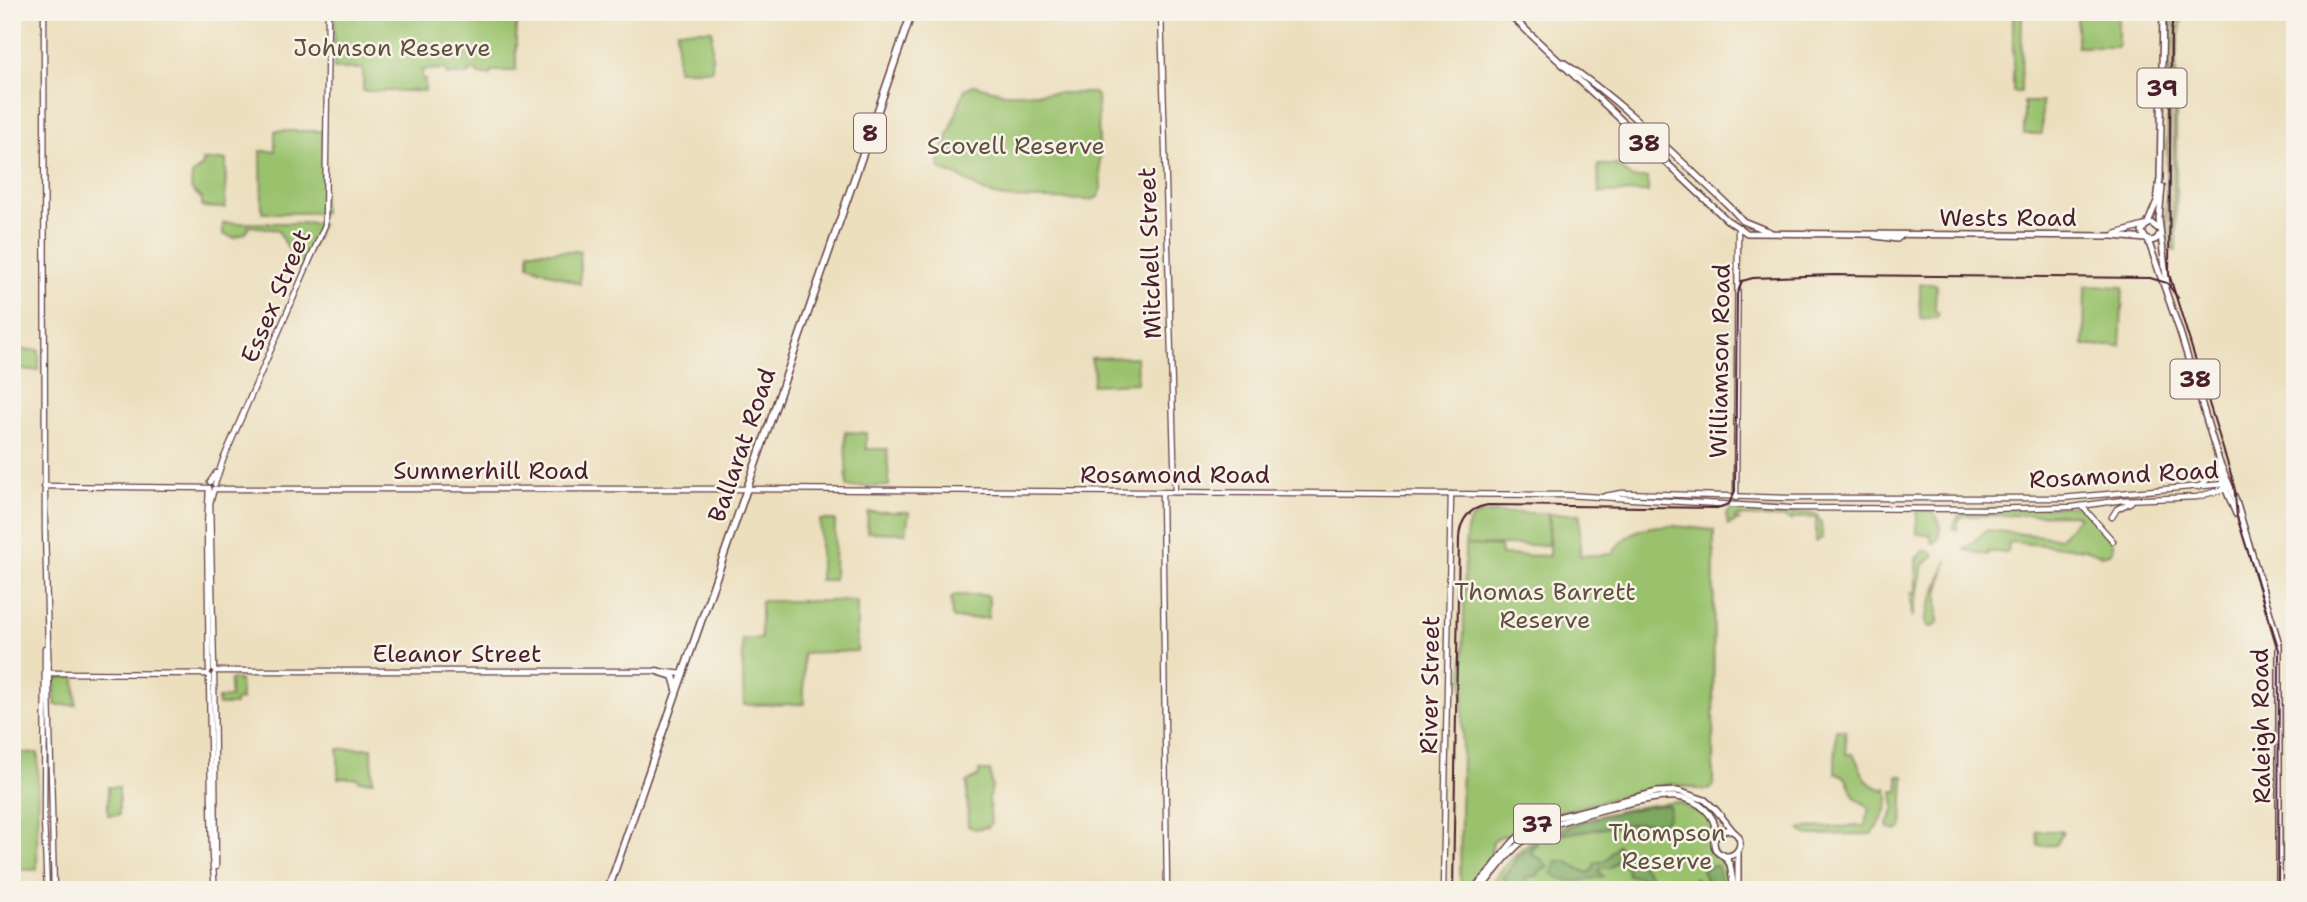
<svg xmlns="http://www.w3.org/2000/svg" width="2307" height="902" viewBox="0 0 2307 902" font-family="'Shantell Sans',sans-serif">
<style>
.green{fill:#9ac26d;stroke:#72704c;stroke-width:2}
.forest{fill:#7ba860;stroke:#626446;stroke-width:2}
.lines{fill:none;stroke-linecap:round;stroke-linejoin:round}
.minor-casing{stroke:#623c41;stroke-width:7}
.major-casing{stroke:#623c41;stroke-width:8}
.highway-casing{stroke:#623c41;stroke-width:9}
.minor{stroke:#fff;stroke-width:4.5}
.major{stroke:#fff;stroke-width:5}
.highway{stroke:#fff;stroke-width:6}
.tram{stroke:#4a1f2b;stroke-width:2}
.labels{text-anchor:middle;dominant-baseline:central;stroke-width:5;stroke-linejoin:round;paint-order:stroke}
.shield{fill:#f7f3e8;stroke:#7e5f64;stroke-width:2}
.shield-label{font-size:23px;font-weight:bold;fill:#4a1f2b}
.park-label{font-size:24px;fill:#62503f;stroke:#f7f3e8}
.street-label{font-size:24px;fill:#4a1f2b;stroke:#f7f3e8}
</style>
<rect width="100%" height="100%" fill="#f7f3e8"/>
<filter id="ink" filterUnits="userSpaceOnUse"><feTurbulence type="fractalNoise" baseFrequency=".0143" numOctaves="2"/><feDisplacementMap in="SourceGraphic" scale="14" xChannelSelector="R" yChannelSelector="G"/><feConvolveMatrix kernelMatrix="1 2 1 2 8 2 1 2 1" color-interpolation-filters="sRGB"/></filter>
<filter id="wash" filterUnits="userSpaceOnUse"><feTurbulence type="fractalNoise" baseFrequency=".00686" numOctaves="4" result="noise"/><feDisplacementMap in="SourceGraphic" scale="28" xChannelSelector="R" yChannelSelector="G"/><feGaussianBlur stdDeviation="1.57" result="paint"/><feColorMatrix in="noise" values="0 0 0 0 0 0 0 0 0 0 0 0 0 0 0 0 0 1.4 0 .05"/><feComposite in="paint" operator="in"/></filter>
<g filter="url(#wash)">
<rect width="100%" height="100%" fill="#ecdfbe"/>
<g class="green">
<path d="M 334,12 L 516,12 L 516,71 L 492,71 L 491,75 L 478,75 L 477,71 L 469,71 L 469,75 L 447,75 L 446,69 L 422,70 L 422,79 L 425,79 L 425,91 L 363,91 L 363,69 L 334,69 Z"/>
<path d="M 2013,12 L 2022,12 L 2021,92 L 2013,92 Z"/>
<rect x="2077" y="12" width="41" height="35"/>
<path d="M 2169,12 L 2173,12 L 2170,41 L 2168,250 L 2165,245 Z"/>
<path d="M 2175,12 L 2183,12 L 2176,57 L 2176,251 L 2173,251 L 2172,243 Z"/>
<rect x="677" y="30" width="35" height="40"/>
<path d="M 973,85 L 1004,93 L 1094,93 L 1097,96 L 1101,190 L 1098,197 L 1091,200 L 1004,198 L 983,191 L 960,177 L 940,169 L 939,161 L 965,89 Z"/>
<rect x="2024" y="102" width="18" height="32"/>
<path d="M 275,131 L 323,131 L 323,213 L 262,213 L 261,151 L 275,151 Z"/>
<path d="M 203,160 L 226,160 L 225,208 L 202,207 L 202,199 L 191,189 L 192,175 L 203,165 Z"/>
<path d="M 1598,165 L 1617,165 L 1632,178 L 1648,178 L 1648,192 L 1599,193 Z"/>
<path d="M 223,223 L 320,223 L 321,225 L 301,272 L 278,230 L 249,226 L 246,233 L 234,238 L 223,234 Z"/>
<path d="M 529,251 L 580,251 L 580,284 L 529,265 Z"/>
<path d="M 1920,284 L 1936,284 L 1935,311 L 1939,313 L 1937,318 L 1920,319 Z"/>
<path d="M 2085,286 L 2123,287 L 2120,346 L 2084,346 Z"/>
<rect x="12" y="350" width="27" height="20"/>
<path d="M 1136,357 L 1137,383 L 1092,385 L 1094,371 L 1091,358 Z"/>
<path d="M 845,432 L 866,433 L 866,449 L 887,449 L 889,486 L 847,487 Z"/>
<path d="M 2082,506 L 2113,541 L 2113,549 L 2110,553 L 2101,555 L 2085,549 L 2009,542 L 2008,552 L 1988,552 L 1988,555 L 1964,550 L 1987,530 L 2060,538 L 2079,517 L 2074,514 L 1965,516 L 1959,519 L 1957,530 L 1953,528 L 1959,514 L 1983,509 Z"/>
<path d="M 1733,508 L 1816,514 L 1821,522 L 1822,538 L 1816,542 L 1816,518 L 1792,518 L 1792,521 L 1784,518 L 1736,516 L 1735,519 L 1739,520 L 1728,525 L 1726,515 Z"/>
<path d="M 1917,510 L 1932,511 C 1941,518 1944,536 1935,543 L 1932,543 L 1930,534 L 1917,534 Z"/>
<path d="M 868,512 L 909,512 L 906,533 L 867,532 Z"/>
<path d="M 1488,513 L 1548,513 L 1548,545 L 1467,545 L 1500,547 L 1501,555 L 1549,556 L 1550,514 L 1580,514 L 1580,556 L 1612,554 C 1636,515 1675,527 1714,530 L 1713,784 L 1711,789 C 1701,793 1683,784 1670,784 L 1548,815 L 1513,834 L 1499,837 L 1493,842 L 1490,859 L 1472,883 L 1460,883 L 1465,546 C 1468,528 1464,516 1488,513 Z"/>
<path d="M 820,520 L 835,520 L 834,580 L 820,580 Z"/>
<path d="M 1923,551 L 1931,551 L 1934,555 L 1923,566 L 1912,618 L 1911,593 L 1916,592 L 1916,559 Z"/>
<path d="M 1947,560 L 1938,594 L 1938,622 L 1935,626 L 1930,627 L 1925,623 L 1926,617 Z"/>
<path d="M 955,595 L 987,595 L 989,599 L 988,618 L 955,619 L 952,616 L 951,599 Z"/>
<path d="M 761,601 L 857,601 L 857,651 L 803,653 L 804,704 L 744,705 L 742,640 L 761,639 Z"/>
<path d="M 62,677 L 75,677 L 76,705 L 55,705 L 55,679 Z"/>
<path d="M 230,680 L 240,680 L 241,700 L 235,701 L 235,705 L 218,705 L 218,698 L 230,698 Z"/>
<path d="M 1836,730 L 1845,730 L 1846,754 L 1853,754 C 1866,775 1859,781 1884,790 L 1886,788 C 1893,803 1881,823 1871,834 L 1808,835 L 1800,830 L 1803,828 L 1865,826 L 1869,807 L 1855,798 L 1846,778 L 1835,773 Z"/>
<path d="M 372,748 L 373,781 L 359,781 L 358,778 L 338,778 L 338,749 Z"/>
<path d="M 12,753 L 38,753 L 37,870 L 12,869 Z"/>
<path d="M 979,771 L 990,771 L 992,788 L 989,798 L 991,823 L 988,827 L 975,829 L 968,826 L 967,782 L 979,776 Z"/>
<path d="M 1898,776 L 1904,776 L 1902,827 L 1897,831 L 1889,828 L 1888,824 L 1895,808 L 1893,791 L 1899,791 Z"/>
<rect x="108" y="787" width="11" height="28"/>
<path d="M 1679,802 L 1706,816 L 1711,826 L 1713,849 L 1727,871 L 1731,890 L 1485,890 C 1500,873 1515,851 1534,839 C 1565,819 1642,805 1679,802 Z"/>
<path d="M 2037,831 L 2063,831 L 2056,845 L 2038,846 Z"/>
</g>
<g class="forest">
<path d="M 1666,805 L 1670,807 L 1668,818 L 1663,822 L 1638,823 L 1565,834 L 1560,832 C 1582,819 1640,806 1666,805 Z"/>
<path d="M 1538,841 L 1531,854 L 1543,860 L 1548,868 L 1540,871 L 1537,876 L 1526,877 L 1526,882 L 1531,888 L 1513,890 L 1502,877 L 1508,873 L 1517,857 Z"/>
<path d="M 1618,845 L 1621,854 C 1638,854 1640,866 1652,876 L 1644,878 L 1628,875 L 1626,867 L 1616,862 L 1610,868 L 1601,868 L 1599,872 L 1603,876 C 1584,881 1570,885 1552,874 L 1556,861 L 1565,861 L 1588,873 L 1593,869 L 1595,863 L 1605,861 Z"/>
<path d="M 1714,865 L 1718,867 L 1724,890 L 1710,890 L 1702,870 Z"/>
<path d="M 1662,878 L 1688,888 L 1693,886 L 1693,878 L 1696,878 L 1699,890 L 1633,890 L 1637,884 L 1647,886 Z"/>
</g>
</g>
<g filter="url(#ink)">
<g class="lines">
<defs>
<g id="minor">
<path d="M 44,12 L 45,528 L 54,890"/>
<path d="M 1161,12 L 1175,492"/>
<path d="M 210,482 L 216,473"/>
<path d="M 215,484 L 223,460 L 325,225 L 328,12"/>
<path d="M 44,486 L 209,488"/>
<path d="M 2199,487 L 2219,469"/>
<path d="M 214,489 L 746,489 L 1566,495 L 1789,508 L 1983,509 L 2073,507 L 2123,500 L 2197,497 L 2227,488"/>
<path d="M 214,489 L 210,503 L 214,669"/>
<path d="M 1162,493 L 1167,890"/>
<path d="M 1605,496 L 1622,493 L 1787,498 L 2062,498 L 2225,484"/>
<path d="M 1736,498 L 1738,229"/>
<path d="M 2082,506 L 2113,541"/>
<path d="M 2112,517 L 2117,509 L 2131,502"/>
<path d="M 45,648 L 44,820 L 47,890"/>
<path d="M 209,670 L 207,526 L 209,488"/>
<path d="M 215,671 L 657,671 L 683,674"/>
<path d="M 49,673 L 208,674"/>
<path d="M 214,675 L 216,867"/>
<path d="M 209,676 L 212,856 L 215,890"/>
<path d="M 1443,890 L 1451,494"/>
</g>
<g id="major">
<path d="M 1507,12 L 1727,220 L 1747,233 L 2113,236 L 2146,239"/>
<path d="M 1563,62 C 1624,103 1675,156 1729,206 L 1743,221 L 1770,232"/>
<path d="M 2162,187 L 2159,219 L 2167,285"/>
<path d="M 2147,225 L 2157,201 L 2160,178 L 2163,12"/>
<path d="M 2116,234 L 2144,226"/>
<path d="M 2159,235 C 2157,241 2151,242 2146,239 L 2142,232 L 2145,226 L 2151,223 L 2160,230"/>
<path d="M 1875,236 L 1897,239 L 1902,235"/>
<path d="M 2148,240 L 2180,332 L 2219,461 L 2235,498 L 2279,644 L 2279,890"/>
<path d="M 2219,464 L 2222,480 L 2236,514"/>
<circle cx="1727" cy="843" r="13"/>
<path d="M 1738,851 L 1738,890"/>
<path d="M 1722,854 L 1730,864 L 1734,890"/>
<path d="M 1471,890 C 1504,865 1503,835 1550,819 L 1657,792 L 1678,791 L 1705,800 L 1716,810 L 1733,831"/>
<path d="M 1479,890 C 1496,872 1509,849 1531,835 C 1552,821 1651,795 1676,797 C 1698,799 1719,815 1715,838"/>
</g>
<g id="highway">
<path d="M 657,671 L 673,676 L 677,689"/>
<path d="M 608,890 L 912,12"/>
</g>
</defs>
<use href="#minor" class="minor-casing"/>
<use href="#major" class="major-casing"/>
<use href="#highway" class="highway-casing"/>
<use href="#minor" class="minor"/>
<use href="#major" class="major"/>
<use href="#highway" class="highway"/>
<g class="tram">
<path d="M 2174,12 L 2171,32 L 2169,274 L 2234,484 L 2237,517 L 2279,650 L 2278,890"/>
<path d="M 1453,890 L 1459,538 C 1460,520 1469,508 1488,505 L 1717,508 L 1729,504 L 1735,491 L 1737,294 L 1742,281 L 1753,278 L 1833,275 L 2150,278 L 2167,283 L 2178,298"/>
</g>
</g>
</g>
<g class="labels">
<g class="shield">
<rect x="2137.5" y="68.5" width="49" height="39" rx="5"/>
<rect x="854" y="113.5" width="32" height="39" rx="5"/>
<rect x="1619.5" y="123.5" width="49" height="39" rx="5"/>
<rect x="2170.5" y="359.5" width="49" height="39" rx="5"/>
<rect x="1514" y="804.5" width="46" height="39" rx="5"/>
</g>
<g class="shield-label">
<text x="2162" y="88">39</text>
<text x="870" y="133">8</text>
<text x="1644" y="143">38</text>
<text x="2195" y="379">38</text>
<text x="1537" y="824">37</text>
</g>
<g class="park-label">
<text x="392" y="48">Johnson Reserve</text>
<text x="1016" y="146">Scovell Reserve</text>
<text x="1545" y="592">Thomas Barrett<tspan x="1545" dy="28">Reserve</tspan></text>
<text x="1667" y="833">Thompson<tspan x="1667" dy="28">Reserve</tspan></text>
</g>
<g class="street-label">
<text x="2008" y="218">Wests Road</text>
<text transform="translate(1150 253) rotate(-92)">Mitchell Street</text>
<text transform="translate(276 296) rotate(-67)">Essex Street</text>
<text transform="translate(1720 361) rotate(-89)">Williamson Road</text>
<text transform="translate(742 445) rotate(-71)">Ballarat Road</text>
<text x="491" y="471">Summerhill Road</text>
<text x="1175" y="475">Rosamond Road</text>
<text transform="translate(2124 475) rotate(-3)">Rosamond Road</text>
<text x="457" y="654">Eleanor Street</text>
<text transform="translate(1430 685) rotate(-89)">River Street</text>
<text transform="translate(2261 726) rotate(-91)">Raleigh Road</text>
</g>
</g>
<rect width="2307" height="902" fill="none" stroke="#f7f3e8" stroke-width="42"/>
</svg>
